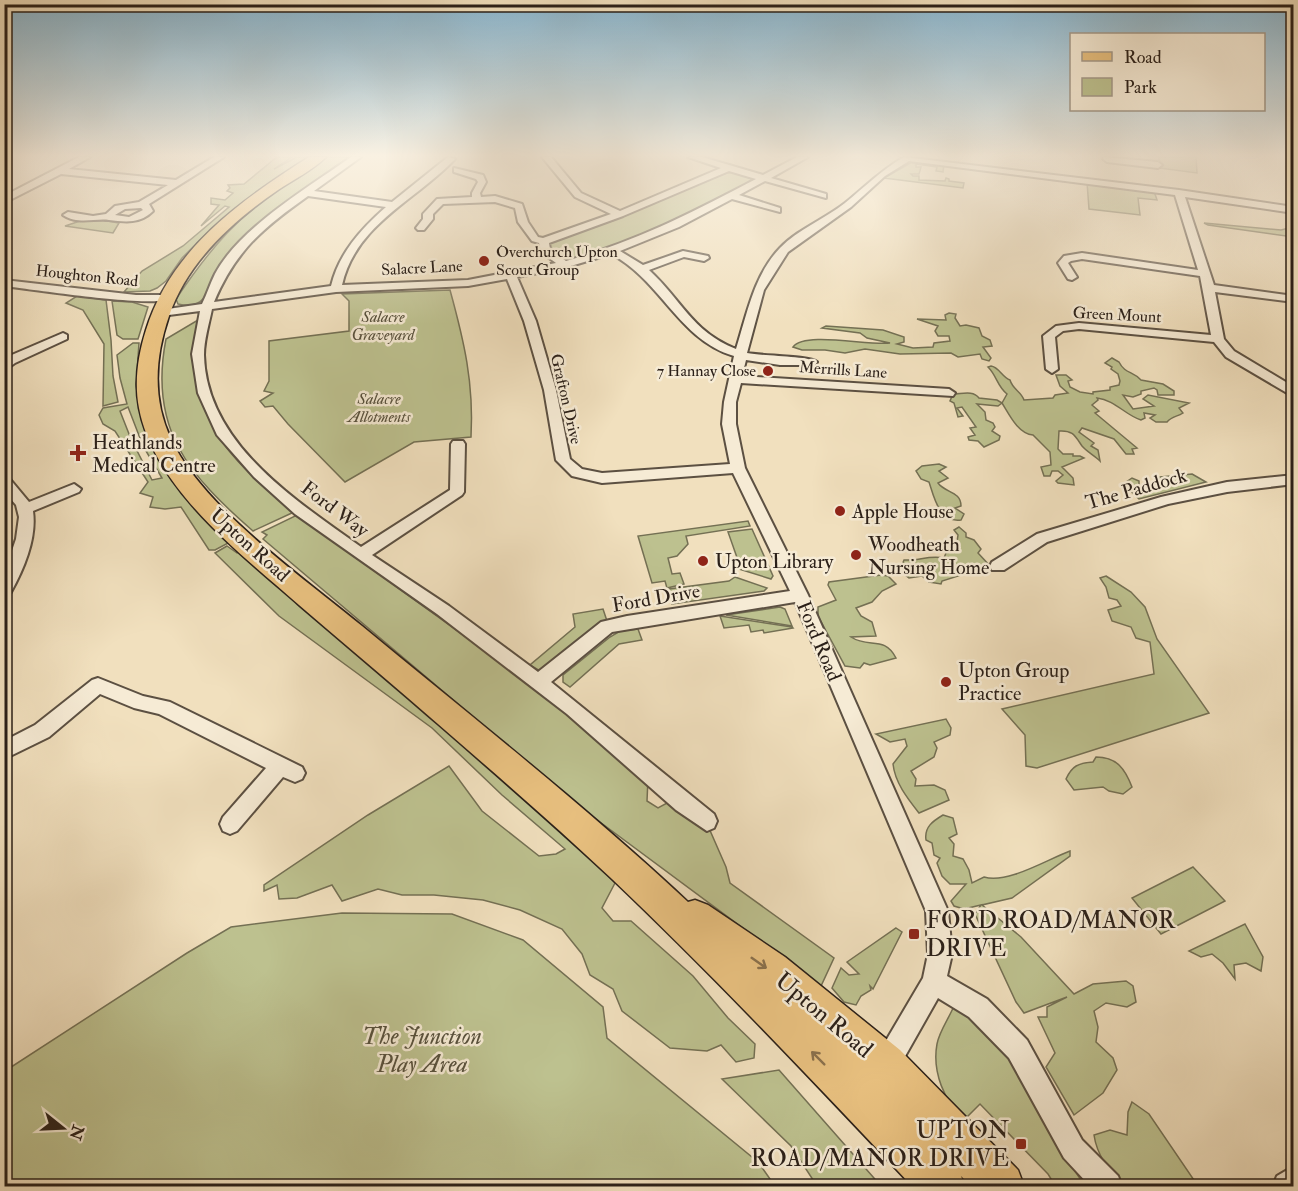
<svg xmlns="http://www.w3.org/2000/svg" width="1298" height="1191" viewBox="0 0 1298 1191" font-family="'IM FELL Double Pica',serif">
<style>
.green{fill:#bdc18f;stroke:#747054;stroke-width:1.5;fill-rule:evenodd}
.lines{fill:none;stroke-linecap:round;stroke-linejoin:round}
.street-casing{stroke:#5c5042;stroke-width:4}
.primary-casing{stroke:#2b2019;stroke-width:3}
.street{fill:#f6ebd5;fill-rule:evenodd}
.primary{fill:#e8c07f;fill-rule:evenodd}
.oneway{stroke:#8a704c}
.poi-dot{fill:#8f2418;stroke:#f6ebd5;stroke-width:2}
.labels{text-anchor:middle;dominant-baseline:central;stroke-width:5;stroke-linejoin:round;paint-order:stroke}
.far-poi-label{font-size:16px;fill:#2b2019;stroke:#f6ebd5;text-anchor:start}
.far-street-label{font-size:16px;fill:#2b2019;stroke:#f6ebd5}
.far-park-label{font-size:16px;font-style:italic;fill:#57503c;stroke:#f6ebd5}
.poi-label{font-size:20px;fill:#2b2019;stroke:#f6ebd5;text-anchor:start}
.street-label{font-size:20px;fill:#2b2019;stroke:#f6ebd5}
.near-poi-label{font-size:24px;fill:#2b2019;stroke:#f6ebd5;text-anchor:start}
.near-street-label{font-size:24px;fill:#2b2019;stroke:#f6ebd5}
.near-park-label{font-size:24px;font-style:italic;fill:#57503c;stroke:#f6ebd5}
</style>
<rect width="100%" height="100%" fill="#f1e0be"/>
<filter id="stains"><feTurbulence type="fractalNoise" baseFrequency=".00333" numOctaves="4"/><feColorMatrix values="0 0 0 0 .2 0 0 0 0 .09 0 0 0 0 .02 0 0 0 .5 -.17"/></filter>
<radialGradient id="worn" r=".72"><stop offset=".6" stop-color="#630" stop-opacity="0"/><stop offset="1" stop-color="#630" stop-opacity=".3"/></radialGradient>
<g class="green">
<path d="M 277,157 L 292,157 L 274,169 L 297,157 L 314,157 L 207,233 L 182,258 L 166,281 L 157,288 L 150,291 L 124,292 L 142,271 L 183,246 L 229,207 L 225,206 L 201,226 L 219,205 L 211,204 L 211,198 L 225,200 L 233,193 L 227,191 L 230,188 L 228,185 L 244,184 Z"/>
<path d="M 326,157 L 355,157 C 330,174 303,190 280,210 C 260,226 241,246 224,264 C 207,283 210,312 178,304 L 176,299 C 211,247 238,216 291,180 C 302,172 314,163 326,157 Z"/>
<path d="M 1159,157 L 1196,157 L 1197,173 L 1160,168 Z"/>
<path d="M 914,161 L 944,164 L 943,172 L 936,171 L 937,167 L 916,164 L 916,167 L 921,167 L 919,174 L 911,174 L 913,176 L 919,176 L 919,180 L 945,181 L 946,178 L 949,179 L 949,181 L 964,183 L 963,188 L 884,178 Z"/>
<path d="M 735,172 L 751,177 L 751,180 C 697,217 637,239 575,260 C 562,260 555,256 548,245 L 555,239 L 612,221 L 685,188 L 727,173 Z"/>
<path d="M 1087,182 L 1154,191 L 1157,200 L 1138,198 L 1140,215 L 1089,209 Z"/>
<path d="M 83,220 L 101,220 L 119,223 L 113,233 L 65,226 Z"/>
<path d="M 1293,220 L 1293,237 L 1208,225 L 1204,223 L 1281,230 L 1289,228 L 1287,221 Z"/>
<path d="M 450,290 C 464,341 474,383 471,437 L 414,442 L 345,482 L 288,424 L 273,406 L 265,407 L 260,401 L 273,393 L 264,391 L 269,381 L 269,341 L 349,331 L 349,301 L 342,294 Z"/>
<path d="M 77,296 L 106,300 L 111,340 L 113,376 L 118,402 L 103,406 L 104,344 L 83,310 L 66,303 Z"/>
<path d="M 112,301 L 132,302 L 148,307 L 138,339 L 123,339 L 117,335 Z"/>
<path d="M 949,313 L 956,314 L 955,318 L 960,326 L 966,325 L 979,328 L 982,336 L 990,340 L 992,346 L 983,347 L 991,358 L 989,361 L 982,359 L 980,354 L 958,357 L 951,353 L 900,354 L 865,349 L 845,353 L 825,350 L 802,350 L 793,347 C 805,331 869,346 890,343 L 867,338 L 860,333 L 822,328 L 826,326 L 883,330 L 904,337 L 904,342 L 897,344 L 913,348 L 933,347 L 934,343 L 950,341 L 949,336 L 938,336 L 935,331 L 938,326 L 917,319 L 946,320 L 945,315 Z"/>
<path d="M 198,320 C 202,351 202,386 210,416 C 218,450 268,491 294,512 L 253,531 C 190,476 148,430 166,339 Z"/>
<path d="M 133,343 L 139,343 L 136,386 L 139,404 L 232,541 L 215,550 L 209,550 L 181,507 L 165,509 L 150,507 L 153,497 L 140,493 L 148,482 L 115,431 L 103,424 L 99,415 L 103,408 L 127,404 L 120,378 L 117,355 ZM 128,407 L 143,446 L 162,478 L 152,480 L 131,439 L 120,411 Z"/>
<path d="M 1112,358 L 1119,362 C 1125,374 1133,371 1141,380 L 1163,384 L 1174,391 L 1174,395 L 1158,395 L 1157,390 L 1154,388 L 1141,391 L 1141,394 L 1133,397 L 1123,395 L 1133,409 L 1154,406 L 1143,399 L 1148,395 L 1189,403 L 1179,408 L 1183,413 C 1177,417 1172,416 1167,422 L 1156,422 L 1150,418 L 1155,415 L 1144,413 L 1145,418 L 1141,420 C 1125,415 1115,400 1097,398 L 1098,400 L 1092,405 L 1099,411 L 1095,413 L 1137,448 L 1132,449 L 1134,454 L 1126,454 L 1114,439 L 1082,428 L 1079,432 L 1094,443 L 1091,446 L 1098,450 L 1100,461 C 1095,456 1086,451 1082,446 C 1075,436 1073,430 1059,431 L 1058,449 L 1063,454 L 1073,454 L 1073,456 L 1080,456 L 1084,458 L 1062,467 L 1073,478 L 1074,485 L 1058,483 L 1056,481 L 1063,475 L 1058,471 L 1052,471 L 1050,476 L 1044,476 L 1041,467 L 1051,465 L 1050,452 L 1033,435 C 1018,434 1009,414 1002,403 L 998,406 L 977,404 L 985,412 L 986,420 L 993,423 L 995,427 L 992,431 L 1000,436 L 999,440 L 984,447 L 978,441 L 969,440 L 968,437 L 975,435 L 970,428 L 976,427 L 962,407 L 957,408 L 963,416 L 958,417 L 954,403 L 950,401 L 953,394 C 962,394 973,390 979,398 L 997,400 L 1002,403 L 1007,394 C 997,386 997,376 988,367 L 991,366 C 999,367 1002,377 1010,380 C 1013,390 1021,391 1024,400 L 1053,398 L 1055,395 L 1068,393 L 1060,386 L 1056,375 L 1066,375 L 1072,380 L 1068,381 L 1070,387 L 1080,392 L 1093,394 L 1093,392 L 1110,390 L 1110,387 L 1119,385 L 1120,381 L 1118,374 L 1111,369 L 1112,367 L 1105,363 Z"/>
<path d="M 939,464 L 946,467 L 939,471 L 948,478 L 938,483 C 945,493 961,491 961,506 L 955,508 L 964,514 L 961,520 C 939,523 934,497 929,482 L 921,479 L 916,471 L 922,466 Z"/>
<path d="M 1192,474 L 1206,482 L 1139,499 L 1123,484 L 1132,478 L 1139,481 L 1139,486 L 1150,485 L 1160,477 Z"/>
<path d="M 297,515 L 589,726 L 648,778 L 647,801 L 658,808 L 667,803 L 701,810 L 726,867 L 730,883 L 834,958 L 821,986 L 581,808 L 263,539 L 267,535 L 262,532 Z"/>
<path d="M 748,521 L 750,526 L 686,536 L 688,544 L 677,556 L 668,558 L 672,574 L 680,573 L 684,584 L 667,588 L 665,581 L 652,583 L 638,536 Z"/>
<path d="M 959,527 L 966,533 L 966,537 L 974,540 L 981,549 L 978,553 L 990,566 L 942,581 L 941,584 L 929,582 L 922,576 L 909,578 L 904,574 L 902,565 L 904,560 C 918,561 929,555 944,558 L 946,553 L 956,549 L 958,535 L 954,530 Z"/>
<path d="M 752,529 L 773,576 L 771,579 L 739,569 L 740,566 L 728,532 Z"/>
<path d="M 227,546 L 237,553 L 243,550 L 578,845 L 615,883 L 602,908 L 613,921 L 631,921 L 693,976 L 728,1018 L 755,1044 L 754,1058 L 736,1062 L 721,1045 L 707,1051 L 670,1048 L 622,1011 L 613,989 L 590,975 L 582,954 L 562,929 L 520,910 L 483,900 L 434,895 L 402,895 L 378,889 L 342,901 L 332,885 L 297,898 L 279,899 L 277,885 L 264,891 L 264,885 L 368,815 L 449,766 L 482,811 L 539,856 L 556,854 L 565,849 L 502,795 L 432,728 L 279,616 L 215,553 Z"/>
<path d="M 881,575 L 888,576 L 896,584 L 882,591 L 872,602 L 856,608 L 861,616 L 872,622 L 876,636 L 851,637 C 869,649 884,635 896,658 L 870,665 L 864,663 L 860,668 L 845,666 L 818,616 L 818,607 L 836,600 L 828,585 L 829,582 Z"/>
<path d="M 1106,576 L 1131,592 L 1145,607 L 1157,639 L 1209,713 L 1037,768 L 1026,766 L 1025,735 L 1002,709 L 1154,674 L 1150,642 L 1136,638 L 1131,627 L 1112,621 L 1108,610 L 1121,606 L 1117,600 L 1109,598 L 1106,587 L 1100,578 Z"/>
<path d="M 735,577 L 767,588 L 764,591 L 672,604 L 669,589 L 729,581 Z"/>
<path d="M 780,607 L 785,609 L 792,626 L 726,615 Z"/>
<path d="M 603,609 L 607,621 L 540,671 L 530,665 L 575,627 L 573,614 Z"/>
<path d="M 720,616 L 792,627 L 793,628 L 764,633 L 763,630 L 751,632 L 749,625 L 724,628 Z"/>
<path d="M 638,629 L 642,640 L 619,644 L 570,687 L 563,682 L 563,675 L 610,637 L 620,631 Z"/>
<path d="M 946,719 L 951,728 L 950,735 L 934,742 L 937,748 L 934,757 L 911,771 L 916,779 L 915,786 L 934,785 L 945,790 L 949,800 L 919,813 C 908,799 895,783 893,764 L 907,746 L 905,739 L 890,742 L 876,734 Z"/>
<path d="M 1096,757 C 1117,757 1125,769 1132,787 L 1123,794 L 1109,791 L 1103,787 L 1074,790 L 1066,779 C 1072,766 1078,763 1093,762 Z"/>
<path d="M 943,815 L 953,818 L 957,834 L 949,838 L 954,844 L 953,856 L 963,859 L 969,870 L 972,883 L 984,877 C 1008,884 1046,860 1070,851 L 1070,856 L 1012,898 L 982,905 L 1021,937 L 1074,994 L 1093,984 L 1126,981 L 1133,986 L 1136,1002 L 1127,1007 L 1106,1003 L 1094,1011 L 1098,1027 L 1096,1042 L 1113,1058 L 1117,1070 L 1103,1093 L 1074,1115 L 1046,1067 L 1055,1053 L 1038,1017 L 1047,1017 L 1047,1007 L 1067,997 L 1024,1013 L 1016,1002 L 975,914 L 981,905 L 964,909 L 954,906 L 951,901 L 966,884 L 950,884 L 942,876 L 937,863 L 940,858 L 934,855 L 932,843 L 926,840 C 924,827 933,821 943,815 Z"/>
<path d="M 1193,867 L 1225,901 L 1161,934 L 1132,898 Z"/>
<path d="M 342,913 L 452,914 L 523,940 L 603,1007 L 607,1038 L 758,1162 L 775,1186 L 5,1186 L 5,1071 L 187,953 L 231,927 Z"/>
<path d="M 1245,924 L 1263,957 L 1261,971 L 1246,963 L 1234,965 L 1235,979 L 1223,963 L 1212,954 L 1201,957 L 1189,951 Z"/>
<path d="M 896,928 L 902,932 L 873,989 L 870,986 L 871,990 L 861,996 L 856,1005 L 844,1002 L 832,988 L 841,968 L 849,975 L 859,974 L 847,962 Z"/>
<path d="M 954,1006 C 1001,1027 1021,1078 1044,1119 C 1057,1142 1070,1165 1085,1186 L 1052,1186 L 1053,1182 L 1048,1174 L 980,1104 L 965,1119 C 944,1103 932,1071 937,1044 C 939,1032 949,1018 954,1006 Z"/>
<path d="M 779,1070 L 881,1186 L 817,1186 L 791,1146 L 722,1079 Z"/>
<path d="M 1132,1102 L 1149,1114 L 1198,1186 L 1123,1186 C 1109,1170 1097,1156 1094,1135 L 1110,1130 L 1127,1135 L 1128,1112 Z"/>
</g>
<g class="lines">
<defs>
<g id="street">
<path d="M 79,157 L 90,157 L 69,169 L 176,180 L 214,157 L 224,157 L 149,204 L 153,211 C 140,224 125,222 109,220 C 95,218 78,225 63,215 L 68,212 L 93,216 L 106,214 L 115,206 L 139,202 L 168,185 L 61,174 L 4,203 L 4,196 ZM 141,208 L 143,210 L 129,217 L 115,215 L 125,209 Z"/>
<path d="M 351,157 L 361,157 L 314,191 L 392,202 L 448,157 L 455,159 C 415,201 356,224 342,285 L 468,280 L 556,263 L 541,252 L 539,243 L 532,241 L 518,222 L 515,208 L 495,202 L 443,204 L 433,214 L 433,219 L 424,230 L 418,230 L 416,228 L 423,219 L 423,214 L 437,199 L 472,197 L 472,193 L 478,182 L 476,179 L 454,172 L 454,168 L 483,175 L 486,182 L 480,193 L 481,197 L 495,196 L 522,204 L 528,222 L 538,237 L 543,238 L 611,214 L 575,197 L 542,157 L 551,157 L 581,193 L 620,211 L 721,168 L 688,157 L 702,157 L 763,175 L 797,157 L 808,157 L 771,178 L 826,194 L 826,198 L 765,181 L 739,195 L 780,208 L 780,212 L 732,199 L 679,227 L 620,251 L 643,265 L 683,251 L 708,256 L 709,258 L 704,261 L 684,257 L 649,270 C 682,300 691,331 736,349 C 747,314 754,275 780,248 C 798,229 825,219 845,203 C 866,186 880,171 904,157 L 1179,190 L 1294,207 L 1294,213 L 1185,197 L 1214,285 L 1294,296 L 1294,302 L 1215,292 L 1224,339 L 1234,351 L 1294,387 L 1294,397 L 1226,357 L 1214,342 L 1079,329 L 1063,331 L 1055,337 L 1058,369 L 1052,373 L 1046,369 L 1043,336 L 1056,326 L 1079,323 L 1211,335 L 1200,276 L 1082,259 L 1071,261 L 1068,263 L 1077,277 L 1072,280 L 1068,279 L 1058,263 L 1064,256 L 1082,253 L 1198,270 L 1175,195 L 909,161 L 885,176 L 851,207 L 788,252 L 764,290 L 747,353 C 762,356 810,356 817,362 L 815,365 L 780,365 L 746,360 L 742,376 L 949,389 L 955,393 L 953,396 L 741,383 L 736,402 L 736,424 L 745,468 L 808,595 L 948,911 L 952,954 L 947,976 L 987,999 L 1027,1040 L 1082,1140 L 1118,1176 L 1122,1186 L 1090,1186 L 1064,1158 L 1009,1058 L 969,1017 L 938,998 L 895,1074 L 886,1078 L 877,1074 L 873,1065 L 877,1056 L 923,978 L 928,954 L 926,911 L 795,602 L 612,632 L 551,682 L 714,814 L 717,821 L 714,828 L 707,831 L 676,810 L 567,714 L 437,614 L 295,514 L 254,477 L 217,435 L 198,393 L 192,354 L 200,311 L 161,316 L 155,313 L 161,310 L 202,304 C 207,294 210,284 215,274 C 239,228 309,187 351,157 ZM 729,171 L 756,179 C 691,213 637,241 566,261 L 550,249 L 549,243 L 623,216 ZM 308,196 L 386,207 C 361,229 339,253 331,286 L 214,302 C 236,250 263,228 308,196 ZM 611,254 C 661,280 679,340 734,356 L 724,402 L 722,424 L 730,464 L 602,473 L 582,469 L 570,459 L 556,390 L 536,321 L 517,277 L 564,268 ZM 507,279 L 524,321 L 544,390 L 556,460 L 572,476 L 602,483 L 733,473 L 790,591 L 627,616 L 601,622 L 538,672 L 449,606 L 372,555 L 462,495 L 464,492 L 465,444 L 463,441 L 453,441 L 451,444 L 450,490 L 361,547 C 297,501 206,444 204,355 C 204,340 209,324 212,309 L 336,292 L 468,286 Z"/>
<path d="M 1104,157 L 1158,162 L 1162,165 L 1158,168 L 1107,162 L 1103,159 Z"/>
<path d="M 4,280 L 136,295 L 167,295 L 172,298 C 159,309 30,289 4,286 Z"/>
<path d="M 63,333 L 67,335 L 67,339 L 15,363 L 4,371 L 4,360 L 7,357 Z"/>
<path d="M 1294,475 L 1294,484 L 1227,492 L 1168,504 L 1047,542 L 1004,570 L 992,570 L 990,566 L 992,562 L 1037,534 L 1161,497 L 1227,482 Z"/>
<path d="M 4,477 L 9,478 L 29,502 L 74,484 L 81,489 L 79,492 L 33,511 C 37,539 23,571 10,594 L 4,596 L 4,574 L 16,539 L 19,517 L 16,505 L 4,491 Z"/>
<path d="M 98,678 L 143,696 L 170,702 L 302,767 L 305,773 L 302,779 L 295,782 L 283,777 L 237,831 L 230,834 L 223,831 L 220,824 L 223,817 L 266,768 L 159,714 L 134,708 L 100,694 L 49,737 L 4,759 L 4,741 L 35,725 L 92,680 Z"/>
<path d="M 1294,1166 L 1294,1186 L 1273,1186 L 1277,1176 Z"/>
</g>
<path id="primary" d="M 309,157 L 326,157 C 313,170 293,180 278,190 C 233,221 187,262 169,316 C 155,357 152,399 171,439 C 202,507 304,578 362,626 C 472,717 584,805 688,902 L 695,900 L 708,905 L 785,957 L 900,1050 L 1018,1170 L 1024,1186 L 971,1186 L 961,1176 L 965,1186 L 912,1186 C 814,1082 716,978 612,879 C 546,817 477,758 408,698 C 372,667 335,636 299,605 C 241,554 154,488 139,408 C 134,382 138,355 146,330 C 171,249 241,200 309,157 Z"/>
</defs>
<use href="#street" class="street-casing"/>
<use href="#primary" class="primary-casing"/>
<use href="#street" class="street"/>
<use href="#primary" class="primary"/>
</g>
<defs><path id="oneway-shaft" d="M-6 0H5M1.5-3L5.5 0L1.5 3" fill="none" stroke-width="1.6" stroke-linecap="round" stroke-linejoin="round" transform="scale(1.5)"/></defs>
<g class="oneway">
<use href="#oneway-shaft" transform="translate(759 963) rotate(35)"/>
<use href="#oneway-shaft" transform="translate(818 1058) rotate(-135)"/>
</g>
<linearGradient id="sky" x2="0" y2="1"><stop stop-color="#89b8d3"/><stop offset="0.48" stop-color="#f9f1e2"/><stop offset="1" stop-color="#f9f1e2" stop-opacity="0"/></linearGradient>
<rect width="1298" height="324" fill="url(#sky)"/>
<g class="poi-dot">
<circle cx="484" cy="261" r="6"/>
<circle cx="768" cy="371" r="6"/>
<path d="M75 444h6v6h6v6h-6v6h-6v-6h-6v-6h6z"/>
<circle cx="840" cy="511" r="6"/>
<circle cx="856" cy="555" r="6"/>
<circle cx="703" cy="561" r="6"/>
<circle cx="946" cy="682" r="6"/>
<rect x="908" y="928" width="12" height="12" rx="3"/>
<rect x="1015" y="1138" width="12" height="12" rx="3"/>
</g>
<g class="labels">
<g class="far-poi-label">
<text x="496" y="252">Overchurch Upton<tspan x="496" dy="18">Scout Group</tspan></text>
<text x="756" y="371" text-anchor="end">7 Hannay Close</text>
</g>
<g class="far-street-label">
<text transform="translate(422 268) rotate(-3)">Salacre Lane</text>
<text transform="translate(87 276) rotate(6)">Houghton Road</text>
<text transform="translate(1117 315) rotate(3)">Green Mount</text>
<text transform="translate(843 370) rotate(4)">Merrills Lane</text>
<text transform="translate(566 399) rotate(77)">Grafton Drive</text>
</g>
<g class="far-park-label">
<text x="383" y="317">Salacre<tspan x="383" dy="18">Graveyard</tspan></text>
<text x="379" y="399">Salacre<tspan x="379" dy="18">Allotments</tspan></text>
</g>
<g class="poi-label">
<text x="92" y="442">Heathlands<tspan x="92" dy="23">Medical Centre</tspan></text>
<text x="852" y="511">Apple House</text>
<text x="868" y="544">Woodheath<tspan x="868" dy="23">Nursing Home</tspan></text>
<text x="715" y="561">Upton Library</text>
<text x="958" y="670">Upton Group<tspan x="958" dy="23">Practice</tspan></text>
</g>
<g class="street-label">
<text transform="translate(1136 489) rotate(-16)">The Paddock</text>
<text transform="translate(335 509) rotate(37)">Ford Way</text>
<text transform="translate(250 545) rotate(42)">Upton Road</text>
<text transform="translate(656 598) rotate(-10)">Ford Drive</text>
<text transform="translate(819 641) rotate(67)">Ford Road</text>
</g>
<g class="near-poi-label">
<text x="926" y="920">FORD ROAD/MANOR<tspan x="926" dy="28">DRIVE</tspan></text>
<text x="1009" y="1130" text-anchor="end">UPTON<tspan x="1009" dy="28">ROAD/MANOR DRIVE</tspan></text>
</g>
<g class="near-street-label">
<text transform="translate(824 1015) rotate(40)">Upton Road</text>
</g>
<g class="near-park-label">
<text x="422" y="1036">The Junction<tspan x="422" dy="28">Play Area</tspan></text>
</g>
</g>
<rect width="1298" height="1191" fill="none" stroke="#f1e0be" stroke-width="24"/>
<rect x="6" y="6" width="1286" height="1179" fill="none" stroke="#2b2019" stroke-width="3"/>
<rect x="12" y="12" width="1274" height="1167" fill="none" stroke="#2b2019" stroke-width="1.5"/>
<rect x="1070" y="33" width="195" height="78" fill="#f6ebd5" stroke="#a59a8a" stroke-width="1.5"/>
<rect x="1082" y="52" width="30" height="9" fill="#e8c07f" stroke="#a59a8a" stroke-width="1.5"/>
<text x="1124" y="63" font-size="18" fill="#2b2019">Road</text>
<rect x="1082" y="78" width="30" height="18" fill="#bdc18f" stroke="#a59a8a" stroke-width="1.5"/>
<text x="1124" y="93" font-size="18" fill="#2b2019">Park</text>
<g transform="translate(63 1128) rotate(108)" stroke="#f6ebd5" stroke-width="4.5" paint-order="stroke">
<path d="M0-4.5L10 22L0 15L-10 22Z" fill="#2b2019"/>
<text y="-9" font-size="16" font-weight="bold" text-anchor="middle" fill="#2b2019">N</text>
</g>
<rect width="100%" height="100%" filter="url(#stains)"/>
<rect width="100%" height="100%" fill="url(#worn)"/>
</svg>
